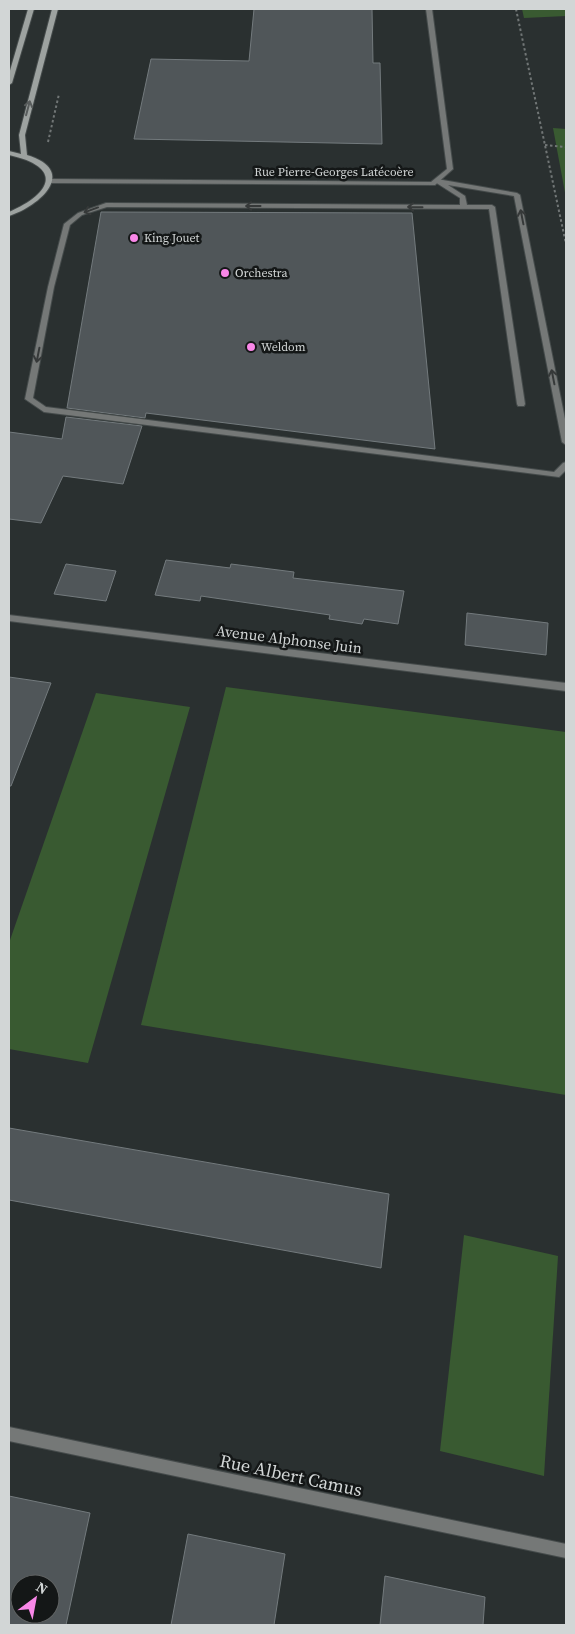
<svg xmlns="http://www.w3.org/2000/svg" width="575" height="1634" viewBox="0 0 575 1634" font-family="'Source Serif 4',serif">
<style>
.green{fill:#395a31}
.building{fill:#505659;stroke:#737a7d;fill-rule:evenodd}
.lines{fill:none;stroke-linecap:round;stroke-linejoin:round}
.lane-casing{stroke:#454b4b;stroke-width:2}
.street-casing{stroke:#454b4b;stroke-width:2}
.secondary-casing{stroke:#454b4b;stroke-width:2}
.path{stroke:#717676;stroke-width:2;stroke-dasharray:2.5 2.5;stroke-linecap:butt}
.lane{fill:#757877;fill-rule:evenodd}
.street{fill:#757877;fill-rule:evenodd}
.secondary{fill:#9da2a0;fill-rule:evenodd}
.oneway{stroke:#585c5c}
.oneway2{stroke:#363939}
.poi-dot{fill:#f987e8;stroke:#141717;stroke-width:2}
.labels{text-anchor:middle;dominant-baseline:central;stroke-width:5;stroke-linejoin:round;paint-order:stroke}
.far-street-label{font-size:12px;fill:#d2d6d6;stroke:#141717}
.far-poi-label{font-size:12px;fill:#d2d6d6;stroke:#141717;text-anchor:start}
.street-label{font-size:15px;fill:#d2d6d6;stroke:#141717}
.near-street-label{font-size:18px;fill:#d2d6d6;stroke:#141717}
</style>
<rect width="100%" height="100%" fill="#2a3030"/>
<g class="green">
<path d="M 522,9 L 566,9 L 566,16 L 524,18 Z"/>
<path d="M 553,128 L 566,129 L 566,198 Z"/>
<path d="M 226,687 L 566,732 L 566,1095 L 141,1025 Z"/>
<path d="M 96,693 L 190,707 L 88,1063 L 9,1049 L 9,943 Z"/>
<path d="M 464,1235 L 558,1256 L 544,1476 L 440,1451 Z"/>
</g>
<g class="building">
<path d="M 254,9 L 372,9 L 373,63 L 380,63 L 382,144 L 134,139 L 151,59 L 249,61 Z"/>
<path d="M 101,212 L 412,213 L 435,449 L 146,413 L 145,418 L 67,408 Z"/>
<path d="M 66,417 L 142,426 L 123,484 L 63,476 L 41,523 L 9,519 L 9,432 L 62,439 Z"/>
<path d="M 166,560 L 230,568 L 231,564 L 294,572 L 293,578 L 404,591 L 398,624 L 364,619 L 362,624 L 329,619 L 330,615 L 201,596 L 200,601 L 155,595 Z"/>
<path d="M 66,564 L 116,571 L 106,601 L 54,594 Z"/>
<path d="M 467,613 L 548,623 L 546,655 L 465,645 Z"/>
<path d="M 9,677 L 51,683 L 11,786 L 9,786 Z"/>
<path d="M 9,1128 L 389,1194 L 381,1268 L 9,1200 Z"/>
<path d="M 9,1496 L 90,1513 L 66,1625 L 9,1625 ZM 20,1584 L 50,1584 L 50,1614 L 20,1614 Z"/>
<path d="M 188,1534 L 285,1554 L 274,1625 L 171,1625 Z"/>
<path d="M 385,1576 L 485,1597 L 483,1625 L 380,1625 Z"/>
</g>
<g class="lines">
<defs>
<path id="lane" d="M 437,179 L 517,193 L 520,195 L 566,424 L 566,445 L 562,442 L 514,196 L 448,185 L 465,196 L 467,205 L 492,205 L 495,207 L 525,404 L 524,406 L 518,406 L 517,404 L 489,209 L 107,207 L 82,215 L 70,225 L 54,287 L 33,398 L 46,407 L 554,472 L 563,463 L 566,462 L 566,470 L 559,477 L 44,412 L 25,399 L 48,287 L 64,224 L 78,213 L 106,203 L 460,205 L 460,198 L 435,182 L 435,180 Z"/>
<g id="street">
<path d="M 426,9 L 432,9 L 453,169 L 435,185 L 50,183 L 47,181 L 50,179 L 431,182 L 447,169 Z"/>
<path d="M 9,615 L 566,683 L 566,691 L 9,621 Z"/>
<path d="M 9,1427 L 566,1544 L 566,1558 L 9,1441 Z"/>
</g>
<g id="secondary">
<path d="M 28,9 L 34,9 L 12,83 L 9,85 L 9,74 Z"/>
<path d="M 52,9 L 58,9 L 25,135 L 27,155 C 79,171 40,206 9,216 L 9,212 C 53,193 63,167 9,155 L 9,151 L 21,154 L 19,135 Z"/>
</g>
</defs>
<use href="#lane" class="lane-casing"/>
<use href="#street" class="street-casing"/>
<use href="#secondary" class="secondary-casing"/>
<g class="path">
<path d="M 516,9 L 566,244"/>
<path d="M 48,142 L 59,94"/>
<path d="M 545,145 L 566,147"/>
</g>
<use href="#lane" class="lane"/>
<use href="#street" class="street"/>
<use href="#secondary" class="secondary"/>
</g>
<defs><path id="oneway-shaft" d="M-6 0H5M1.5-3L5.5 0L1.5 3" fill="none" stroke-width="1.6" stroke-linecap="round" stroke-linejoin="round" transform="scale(1.25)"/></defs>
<use class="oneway" href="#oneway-shaft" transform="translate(28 108) rotate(-75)"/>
<g class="oneway2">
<use href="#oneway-shaft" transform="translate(253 206) rotate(-180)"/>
<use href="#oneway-shaft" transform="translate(415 207) rotate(-179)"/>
<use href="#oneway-shaft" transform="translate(91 210) rotate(160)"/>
<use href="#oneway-shaft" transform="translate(522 217) rotate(-101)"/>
<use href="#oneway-shaft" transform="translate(38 355) rotate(101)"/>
<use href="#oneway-shaft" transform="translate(553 377) rotate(-101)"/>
</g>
<g class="poi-dot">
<circle cx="134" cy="238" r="5"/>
<circle cx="225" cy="273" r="5"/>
<circle cx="251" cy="347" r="5"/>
</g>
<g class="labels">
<g class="far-street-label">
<text x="334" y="172">Rue Pierre-Georges Latécoère</text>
</g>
<g class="far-poi-label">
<text x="144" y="238">King Jouet</text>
<text x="235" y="273">Orchestra</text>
<text x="261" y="347">Weldom</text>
</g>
<g class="street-label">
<text transform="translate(289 639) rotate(7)">Avenue Alphonse Juin</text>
</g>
<g class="near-street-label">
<text transform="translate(291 1475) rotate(12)">Rue Albert Camus</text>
</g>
</g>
<rect width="575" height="1634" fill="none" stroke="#d2d6d6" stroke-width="20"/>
<g transform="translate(35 1599) rotate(32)"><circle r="24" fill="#141717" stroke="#606363"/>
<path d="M0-4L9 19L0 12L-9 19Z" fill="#f987e8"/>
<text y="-8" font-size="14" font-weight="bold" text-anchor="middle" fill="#d2d6d6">N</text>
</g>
</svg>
